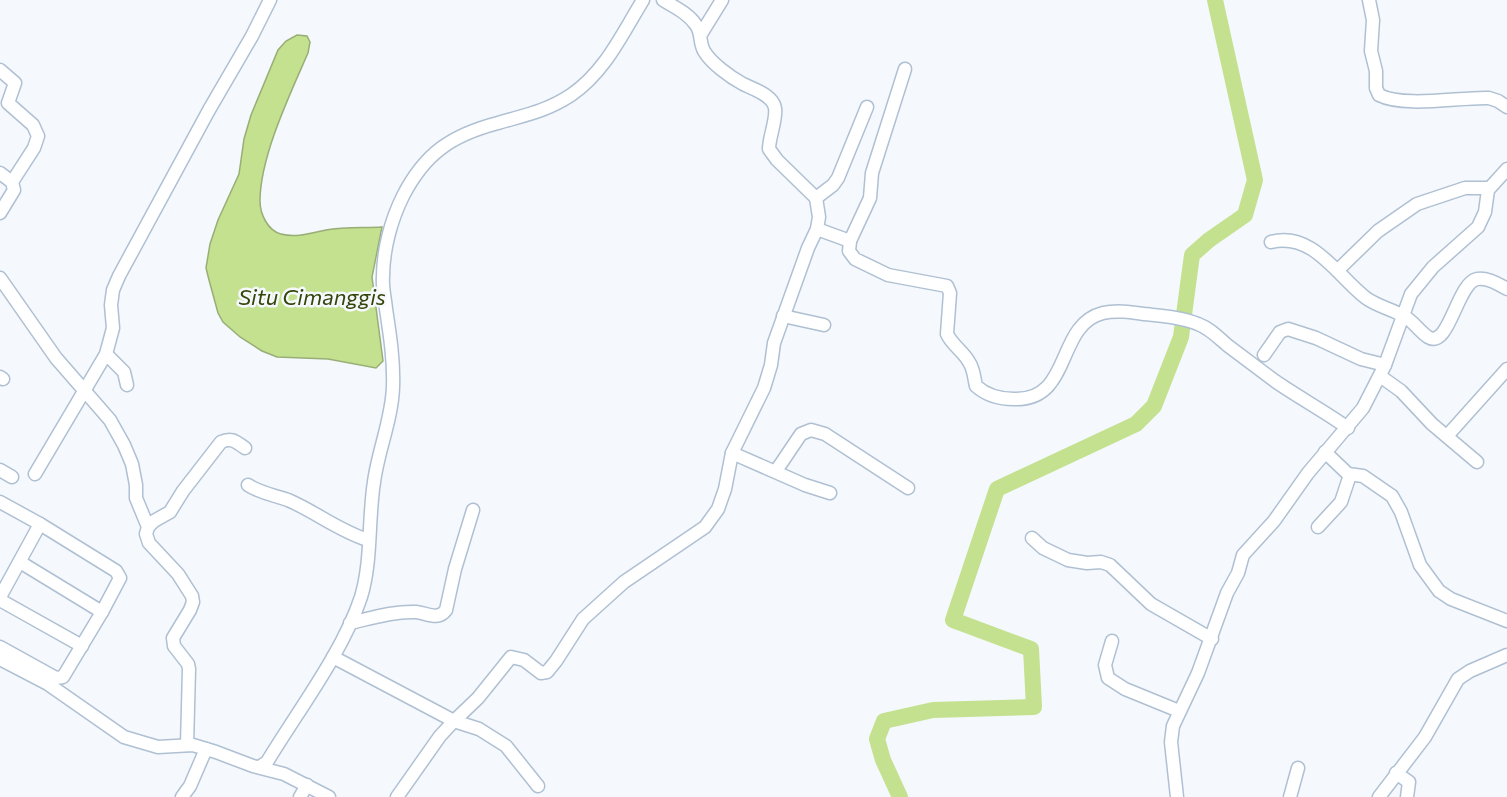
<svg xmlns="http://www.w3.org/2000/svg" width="1507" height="797" viewBox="0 0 1507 797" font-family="Commissioner,sans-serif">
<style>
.water{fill:#c3e18e;stroke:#98ae77;stroke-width:1.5}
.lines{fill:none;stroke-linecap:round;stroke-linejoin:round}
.river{stroke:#c3e18e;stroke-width:16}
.minor-casing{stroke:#afc0d3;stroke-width:15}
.minor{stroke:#fff;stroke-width:12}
.labels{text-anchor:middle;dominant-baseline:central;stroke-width:5;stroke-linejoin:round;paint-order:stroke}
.water-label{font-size:22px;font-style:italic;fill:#344509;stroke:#f5f8fc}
</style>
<rect width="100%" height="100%" fill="#f5f8fc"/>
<path class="water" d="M 297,35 L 307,36 L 310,42 L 308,53 C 290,94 260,157 260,201 C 260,214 268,231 281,234 C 296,238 311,233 326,230 C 344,227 364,228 382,227 L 372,277 L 383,361 L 376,368 L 328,359 L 277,357 L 262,351 L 240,337 L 223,322 L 218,313 L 209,280 L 206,268 L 210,244 L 218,220 L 239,174 L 244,139 L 251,115 L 278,50 L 286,41 Z"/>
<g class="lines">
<path class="river" d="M 900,797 L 883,760 L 877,739 L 884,721 L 933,710 L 1034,707 L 1031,649 L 953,620 L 997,489 L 1136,424 L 1154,406 L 1181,337 L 1192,255 L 1209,240 L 1245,215 L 1255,180 L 1215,0"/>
<defs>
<g id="minor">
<path d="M 1369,0 L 1373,20 L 1371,51 L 1376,71 L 1376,88 L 1379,95 C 1405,108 1459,97 1489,98 L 1498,101 L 1507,107"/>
<path d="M 701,34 L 722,0"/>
<path d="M 0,70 L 15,83 L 8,103 L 33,125 L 38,136 L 34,148 L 12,182"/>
<path d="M 0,173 L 12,182 L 14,190 L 0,213"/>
<path d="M 816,198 L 833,185 L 838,178 L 867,107"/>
<path d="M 817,229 L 850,241 L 870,198 L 872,173 L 905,69"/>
<path d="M 850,241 L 849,251 L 855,259 L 888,275 L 947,286 L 950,293 L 947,334 C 952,345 963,351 969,362 C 974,369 974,378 976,386 C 986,395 1000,399 1014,399 C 1073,401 1055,325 1103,313 C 1116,310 1130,312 1144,314 C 1162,316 1181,317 1198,324 C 1209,328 1218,337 1227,345 C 1243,357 1259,369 1275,381 C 1298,397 1324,411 1348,428"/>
<path d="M 1271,242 C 1313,231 1338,277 1366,298 C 1377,306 1391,309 1404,316 C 1413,321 1419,331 1428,337 C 1449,350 1457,283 1477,279 C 1486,277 1499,284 1507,289"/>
<path d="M 1338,270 L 1378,231 L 1417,204 L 1465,188 L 1489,188"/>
<path d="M 0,278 L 56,358 L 110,420 L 124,445 L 132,464 L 136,485 L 136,498 L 148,527 L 146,534 L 149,543 L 178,574 L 192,596 L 193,602 L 190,610 L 173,638 L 174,646 L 188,664 L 189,669 L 187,745"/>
<path d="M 783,316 L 824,325"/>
<path d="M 106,354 L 124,372 L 127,385"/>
<path d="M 1264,355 L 1280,332 L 1288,329 L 1316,338 L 1361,359 L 1385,365"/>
<path d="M 1380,376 L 1401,391 L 1432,424 L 1477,462"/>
<path d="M 0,377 L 3,379"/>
<path d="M 1447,436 L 1507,369"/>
<path d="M 1325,452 L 1348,474 L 1363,476 L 1392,496 L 1401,512 L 1420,565 L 1439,591 L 1451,599 L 1507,621"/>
<path d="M 732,453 L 805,485 L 830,493"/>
<path d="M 0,470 L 12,477"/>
<path d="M 776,471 L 801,434 L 811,430 L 825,434 L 908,488"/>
<path d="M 35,474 L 106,354 L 113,328 L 111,305 L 113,290 L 119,276 L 209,110 L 252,36 L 270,0"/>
<path d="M 248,485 C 260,493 274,495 288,500 C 316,512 339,531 368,540"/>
<path d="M 0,502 L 40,524 L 116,571 L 120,578 L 102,612 L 63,677 L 56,678 L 0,647"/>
<path d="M 148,527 L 154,521 L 170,512 L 183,491 L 221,442 C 232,437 236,442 245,448"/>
<path d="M 1318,527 L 1341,502 L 1350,475"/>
<path d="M 1032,538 L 1043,548 L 1068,560 L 1087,563 L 1101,562 L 1110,565 L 1151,604 L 1212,639"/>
<path d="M 20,562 L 102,612"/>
<path d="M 0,597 L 40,524"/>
<path d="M 0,600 L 82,646"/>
<path d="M 350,623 C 372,618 394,611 416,612 C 427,613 438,621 446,610 L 455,569 L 473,510"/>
<path d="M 1112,641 L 1105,665 L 1108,678 L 1125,689 L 1179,711"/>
<path d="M 333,657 L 454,721 L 478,698 L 511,657 L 524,660 L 541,673 L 547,672 L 556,661 L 583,619 L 624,582 L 705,527 L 718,509 L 725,489 L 732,453 L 764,388 L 771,365 L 774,343 L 808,248 L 817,229 L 819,217 L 816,198 L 777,160 L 769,149 C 769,137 777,119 775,108 C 773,95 753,89 743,84 C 730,77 711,63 704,51 C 699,42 702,33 696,25 C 688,13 674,7 663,0"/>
<path d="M 0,659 L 48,684 L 124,737 L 158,747 L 193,745 L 216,752 L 253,766 L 284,774 L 329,797"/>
<path d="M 261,766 L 267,762 C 297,712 343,652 361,597 C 372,561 368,520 374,482 C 378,451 392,419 393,387 C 394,361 390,335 386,309 C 385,298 382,287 383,277 C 383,250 391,220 403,196 C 425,153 452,135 498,123 C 525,115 547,111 571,95 C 605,72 622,34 643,0"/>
<path d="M 1396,773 L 1409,782 L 1407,797"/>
<path d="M 182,797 L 190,786 L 206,749"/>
<path d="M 300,797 L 307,785"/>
<path d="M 397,797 L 440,736 L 454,721 L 479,729 L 506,746 L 538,786"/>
<path d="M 1177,797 L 1171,742 L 1173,726 L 1198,673 L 1227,593 L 1238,573 L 1243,555 L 1274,521 L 1308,473 L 1363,408 L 1385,365 L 1411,294 L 1433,267 L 1478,227 L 1485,212 L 1488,190 L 1507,169"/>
<path d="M 1290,797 L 1298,768"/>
<path d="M 1379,797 L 1425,737 L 1458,679 L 1470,671 L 1507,655"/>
</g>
</defs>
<use href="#minor" class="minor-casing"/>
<use href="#minor" class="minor"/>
</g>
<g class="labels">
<g class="water-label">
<text x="312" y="296">Situ Cimanggis</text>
</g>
</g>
</svg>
